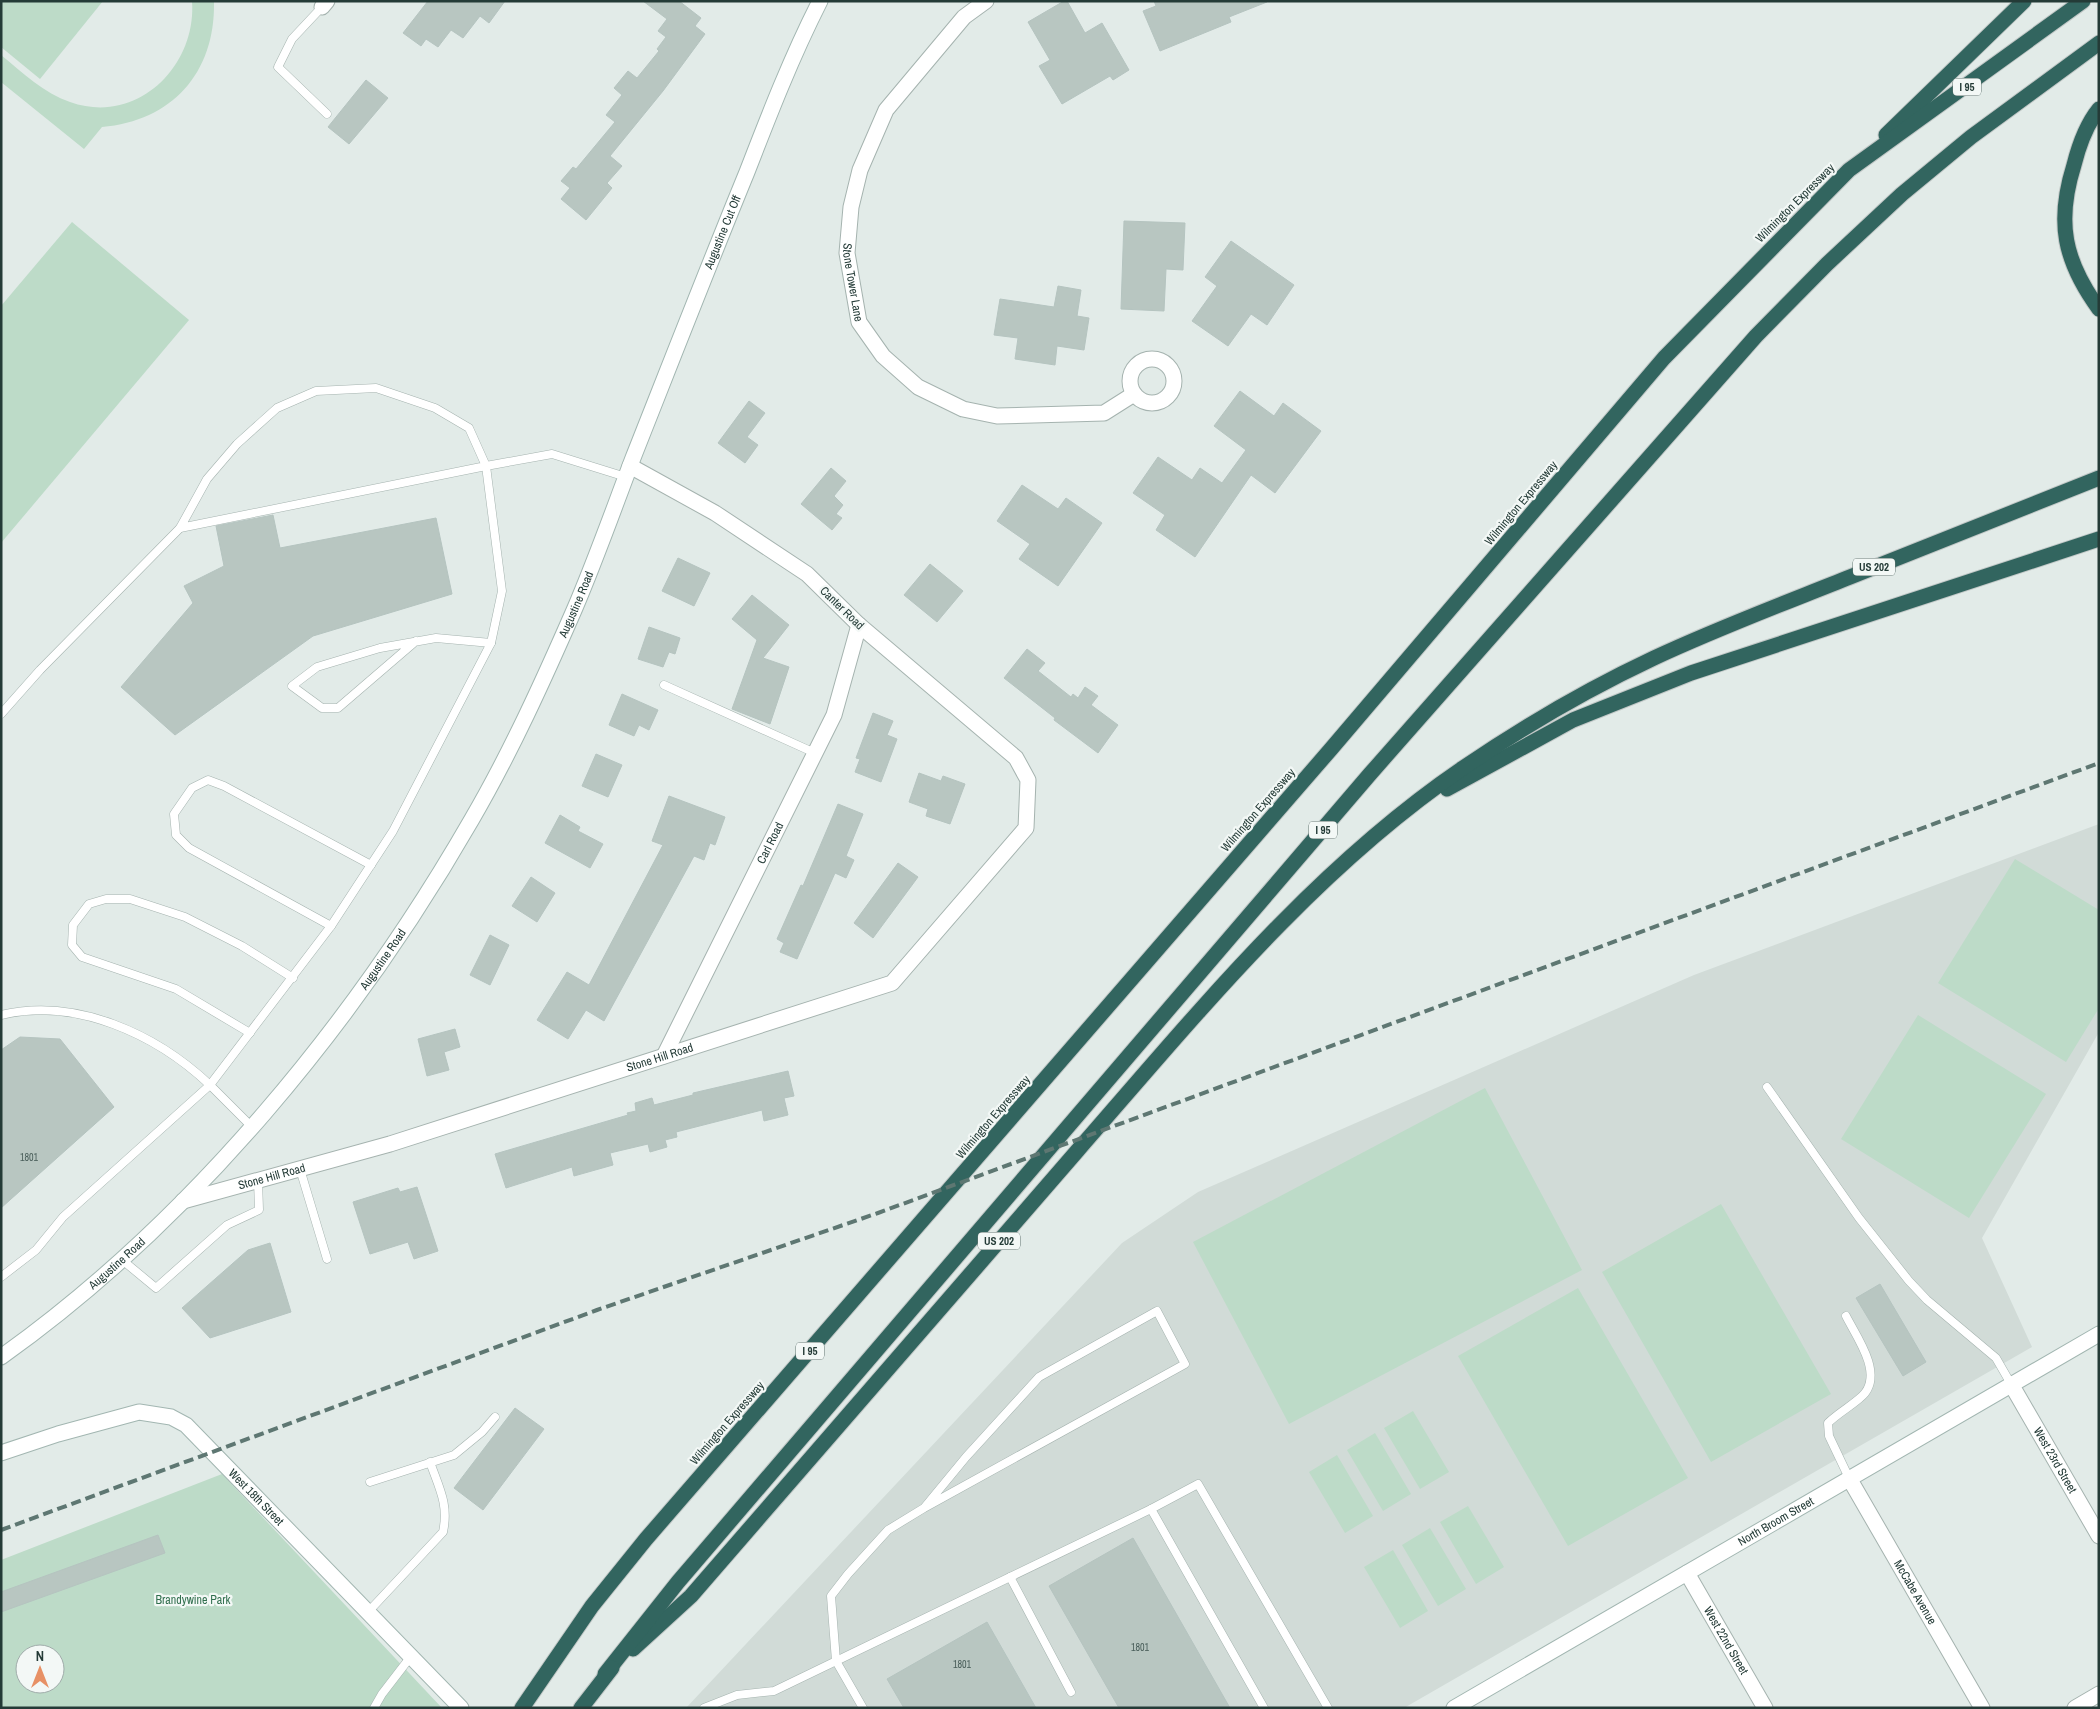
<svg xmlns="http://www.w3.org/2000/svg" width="2100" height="1709" viewBox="0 0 2100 1709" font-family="'Archivo Narrow',sans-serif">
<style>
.built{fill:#d1dbd7}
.green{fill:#bddbc8;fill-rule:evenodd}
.building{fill:#b8c6c1;stroke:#b5c4c0}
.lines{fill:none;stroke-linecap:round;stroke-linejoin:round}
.lane-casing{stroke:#a5b3af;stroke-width:9}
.street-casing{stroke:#a5b3af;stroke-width:17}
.secondary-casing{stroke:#a2b6b1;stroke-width:17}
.highway-casing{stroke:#c2c8c7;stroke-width:17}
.lane{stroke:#fff;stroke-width:8}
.street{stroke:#fff;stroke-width:15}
.secondary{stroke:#fff;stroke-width:15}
.highway{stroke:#32655f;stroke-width:15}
.rail{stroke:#5e7772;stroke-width:4;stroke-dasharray:10 5;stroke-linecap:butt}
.labels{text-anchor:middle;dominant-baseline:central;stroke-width:4.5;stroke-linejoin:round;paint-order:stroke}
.number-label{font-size:10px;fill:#495e5a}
.shield{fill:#f3f8f6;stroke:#627470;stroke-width:1}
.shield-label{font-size:11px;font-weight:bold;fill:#243b37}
.street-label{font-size:12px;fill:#243b37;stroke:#f3f8f6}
.park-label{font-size:12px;fill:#316f4e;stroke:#f3f8f6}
</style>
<rect width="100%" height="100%" fill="#e2ebe8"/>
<path class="built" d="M 2099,824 L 2099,1032 L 1982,1238 L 2032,1347 L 1404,1708 L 686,1708 L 1122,1243 L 1198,1192 L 1694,975 Z"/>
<g class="green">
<path d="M 1,1 L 103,1 L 40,79 L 1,47 Z"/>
<path d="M 192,1 L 214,1 L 214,3 C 215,73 172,121 102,127 L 84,149 L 1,82 L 1,55 C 23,73 44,93 70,102 C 137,126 197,66 192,1 Z"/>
<path d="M 72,222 L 189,320 L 1,543 L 1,306 Z"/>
<path d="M 2015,859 L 2099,910 L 2099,1008 L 2066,1062 L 1938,983 Z"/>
<path d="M 1918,1015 L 2046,1094 L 1969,1218 L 1841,1139 Z"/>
<path d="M 1485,1088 L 1582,1270 L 1289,1424 L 1193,1242 Z"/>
<path d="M 1721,1204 L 1831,1394 L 1711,1462 L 1602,1272 Z"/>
<path d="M 1578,1288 L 1688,1478 L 1568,1546 L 1458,1356 Z"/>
<path d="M 1413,1411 L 1449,1472 L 1420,1489 L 1384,1428 Z"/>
<path d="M 1375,1433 L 1411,1494 L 1383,1511 L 1347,1450 Z"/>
<path d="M 1337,1455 L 1373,1516 L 1345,1533 L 1309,1472 Z"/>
<path d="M 222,1474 L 442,1708 L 1,1708 L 1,1560 ZM 25,1654 L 55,1654 L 55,1684 L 25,1684 Z"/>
<path d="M 1468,1506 L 1504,1567 L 1476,1584 L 1440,1522 Z"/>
<path d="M 1430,1528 L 1466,1589 L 1438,1606 L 1402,1545 Z"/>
<path d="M 1393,1550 L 1428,1611 L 1400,1628 L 1364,1567 Z"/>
</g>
<g class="building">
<path d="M 428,1 L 505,1 L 489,23 L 480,16 L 463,38 L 451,30 L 438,47 L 426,39 L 421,46 L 403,33 Z"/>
<path d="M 643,1 L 679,1 L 701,18 L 695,26 L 705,34 L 663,91 L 610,156 L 622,166 L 607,183 L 612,188 L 586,220 L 561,199 L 570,188 L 561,181 L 573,167 L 576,169 L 615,122 L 606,115 L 622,95 L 614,88 L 628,71 L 637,78 L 659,51 L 657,49 L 666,37 L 658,31 L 667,19 Z"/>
<path d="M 1064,1 L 1067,1 L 1085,33 L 1102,23 L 1129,70 L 1113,80 L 1110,76 L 1062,104 L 1039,66 L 1050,60 L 1028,22 Z"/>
<path d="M 1154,1 L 1267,1 L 1267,2 L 1229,17 L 1231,22 L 1160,51 L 1143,11 L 1156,6 Z"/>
<path d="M 366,80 L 388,98 L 349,144 L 328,127 Z"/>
<path d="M 1124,221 L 1185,223 L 1183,270 L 1166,269 L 1164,311 L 1121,309 Z"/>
<path d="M 1231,241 L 1294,285 L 1267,325 L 1251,314 L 1228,346 L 1192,321 L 1217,286 L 1205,277 Z"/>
<path d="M 1058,286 L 1081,290 L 1077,316 L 1089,318 L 1084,350 L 1057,346 L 1055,365 L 1015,359 L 1018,338 L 994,335 L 1000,299 L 1054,307 Z"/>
<path d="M 1240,391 L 1274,416 L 1283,403 L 1321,431 L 1275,493 L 1251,475 L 1195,557 L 1156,530 L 1165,515 L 1133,493 L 1158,457 L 1192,480 L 1200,468 L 1222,483 L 1246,450 L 1214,426 Z"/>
<path d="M 749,401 L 765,413 L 747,437 L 758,445 L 745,463 L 718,443 Z"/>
<path d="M 831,468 L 846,481 L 834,496 L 843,505 L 836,514 L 842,518 L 832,530 L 801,504 Z"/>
<path d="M 1022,485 L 1058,509 L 1066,498 L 1102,523 L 1058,586 L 1019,559 L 1030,544 L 997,521 Z"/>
<path d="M 273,515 L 280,548 L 436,518 L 452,594 L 313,636 L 175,735 L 121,687 L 193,603 L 184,586 L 224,566 L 216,526 Z"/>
<path d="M 678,558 L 710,573 L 694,606 L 662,591 Z"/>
<path d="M 930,564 L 963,591 L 937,622 L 904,595 Z"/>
<path d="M 752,595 L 789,625 L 763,658 L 789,667 L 770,724 L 732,709 L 757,640 L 732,619 Z"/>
<path d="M 649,627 L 680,638 L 675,654 L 669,652 L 663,667 L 638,659 Z"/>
<path d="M 1027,649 L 1045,663 L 1038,671 L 1071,697 L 1073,694 L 1078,698 L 1085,687 L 1098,696 L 1091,705 L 1118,725 L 1098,753 L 1054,720 L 1055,718 L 1004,678 Z"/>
<path d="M 622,694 L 658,710 L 649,730 L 639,725 L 634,736 L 609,725 Z"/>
<path d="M 873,713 L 893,721 L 887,735 L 897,739 L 881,782 L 855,772 L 860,759 L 856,758 Z"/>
<path d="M 596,754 L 622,765 L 608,797 L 582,786 Z"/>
<path d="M 919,773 L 941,781 L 943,776 L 965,784 L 950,824 L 926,816 L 928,809 L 909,802 Z"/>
<path d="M 669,796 L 725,817 L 715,845 L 710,843 L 704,860 L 694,856 L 604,1021 L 586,1010 L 568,1039 L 537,1020 L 567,972 L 589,985 L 663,845 L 652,841 Z"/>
<path d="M 838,804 L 863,814 L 846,856 L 854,860 L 846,878 L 835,873 L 797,959 L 780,952 L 784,943 L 777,939 L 801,885 L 803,886 Z"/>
<path d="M 560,815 L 580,827 L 578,831 L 603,844 L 590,868 L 545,843 Z"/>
<path d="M 898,863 L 918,877 L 873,938 L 854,923 Z"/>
<path d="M 531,877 L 555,893 L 537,922 L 512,906 Z"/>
<path d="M 490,935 L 509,945 L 490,985 L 470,975 Z"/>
<path d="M 455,1029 L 460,1047 L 444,1052 L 449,1070 L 427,1076 L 418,1039 Z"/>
<path d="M 20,1037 L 60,1039 L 114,1107 L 1,1208 L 1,1050 Z"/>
<path d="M 788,1071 L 794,1096 L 784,1098 L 788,1115 L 764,1121 L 762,1110 L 676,1132 L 677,1137 L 665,1140 L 667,1147 L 650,1152 L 648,1144 L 610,1153 L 613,1165 L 574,1176 L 572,1167 L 506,1188 L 495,1154 L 628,1115 L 627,1113 L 636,1111 L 635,1103 L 652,1098 L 654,1105 L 693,1095 L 693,1093 Z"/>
<path d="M 417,1187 L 438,1251 L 414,1259 L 408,1242 L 370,1254 L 353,1202 L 398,1188 L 400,1192 Z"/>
<path d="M 270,1243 L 291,1312 L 210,1338 L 182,1308 L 248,1250 Z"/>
<path d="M 1880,1284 L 1926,1362 L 1903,1376 L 1856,1298 Z"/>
<path d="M 515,1408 L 544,1429 L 483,1510 L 454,1488 Z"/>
<path d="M 158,1535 L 165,1553 L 1,1612 L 1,1592 Z"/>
<path d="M 1133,1538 L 1230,1708 L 1119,1708 L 1049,1586 Z"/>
<path d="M 987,1622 L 1036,1708 L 904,1708 L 887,1679 Z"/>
</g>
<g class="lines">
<defs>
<g id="lane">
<path d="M 322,7 L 292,39 L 278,67 L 327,114"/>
<path d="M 376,388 L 435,408 L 469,428 L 486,466 L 180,528 L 207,479 L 237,444 L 277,408 L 316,391 Z"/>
<path d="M 416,641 L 338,708 L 322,708 L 292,686 L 317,667 L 380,648 L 436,638 L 491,643"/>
<path d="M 664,685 L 815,753"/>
<path d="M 1,714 L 40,670 L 180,528"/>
<path d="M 331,926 L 189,848 L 176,835 L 174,814 L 192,788 L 208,780 L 224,786 L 371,865"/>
<path d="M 1,1015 C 76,997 156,1034 210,1085 L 63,1217 L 36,1250 L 1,1277"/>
<path d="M 250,1033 L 176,989 L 82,957 L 72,945 L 73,925 L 89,904 L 106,899 L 130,899 L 185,917 L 242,946 L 293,978"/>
<path d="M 1767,1087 L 1859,1218 L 1909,1281 L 1927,1300 L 1996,1358 L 2011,1384"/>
<path d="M 251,1126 L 210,1085 L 331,926 L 393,831 L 491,643 L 502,591 L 486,466 L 552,454 L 626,477"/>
<path d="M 300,1169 L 327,1259"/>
<path d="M 121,1259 L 156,1288 L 227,1225 L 259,1210 L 258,1180"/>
<path d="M 1846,1316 C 1856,1336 1882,1371 1865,1393 C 1858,1402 1839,1412 1828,1423 L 1829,1436 L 1849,1478"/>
<path d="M 370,1482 L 454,1455 L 482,1432 L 495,1417"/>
<path d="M 1010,1577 L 1071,1692"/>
<path d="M 369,1611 L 443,1532 C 449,1504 439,1488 430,1462"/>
<path d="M 374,1708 L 382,1694 L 412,1655"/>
<path d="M 704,1708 L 737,1695 L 774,1691 L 1151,1509"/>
<path d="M 863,1708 L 836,1661 L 831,1596 L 848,1574 L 888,1530 L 924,1508 L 966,1457 L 1039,1377 L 1157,1311 L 1185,1364 L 924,1508"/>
<path d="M 1264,1708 L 1151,1509 L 1198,1484 L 1328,1708"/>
</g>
<g id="street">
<path id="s1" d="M 986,1 L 964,17 L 886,110 L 860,170 L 851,207 L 847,253 L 859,322 L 883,356 L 918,387 L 963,409 L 997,416 L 1104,413 L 1134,394"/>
<path d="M 322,7 L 327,1"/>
<circle cx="1152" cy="381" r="22"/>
<path id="s2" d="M 664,1056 L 834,715 L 859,625"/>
<path id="s3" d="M 183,1201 L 390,1144 L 892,983 L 1026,828 L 1028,780 L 1016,758 L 859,625 L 807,574 L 715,513 L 630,466"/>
<path id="s4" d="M 2011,1384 L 2099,1536"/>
<path id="s5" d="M 1849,1478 L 1982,1708"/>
<path id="s6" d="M 1687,1573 L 1765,1708"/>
<path d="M 2075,1708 L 2099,1694"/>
</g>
<g id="secondary">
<path id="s7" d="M 1,1357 C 192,1221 356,1021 472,819 C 511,752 544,679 575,608 C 596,559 614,508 633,458 C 671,362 708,267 747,172 C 769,115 792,56 820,1"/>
<path id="s8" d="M 1,1453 L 58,1434 L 139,1412 L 171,1417 L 186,1425 L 461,1708"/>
<path id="s9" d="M 1454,1708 L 2099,1334"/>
</g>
<g id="highway">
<path d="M 2099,109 C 2086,125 2079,145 2074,165 C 2056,222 2064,261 2099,309"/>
<path d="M 1886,135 L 2024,1"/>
<path d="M 1447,789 L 1573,720 L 1691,673 L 2099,539"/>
<path d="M 633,1649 L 691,1596 C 820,1448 949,1299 1078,1150 C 1196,1015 1313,870 1463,768 C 1523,727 1588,689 1654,658 C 1718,628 1785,603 1850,577 C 1933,544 2016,511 2099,478"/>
<path d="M 605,1674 L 678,1582 L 1370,774 L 1756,336 L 1827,264 L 1902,194 L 1971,137 L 2099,43"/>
<path d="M 522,1708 L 592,1606 L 646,1539 L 1331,749 L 1664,358 L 1849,170 L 2083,1"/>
<path d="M 581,1708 L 612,1668"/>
</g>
</defs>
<use href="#lane" class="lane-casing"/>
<use href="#street" class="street-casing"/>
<use href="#secondary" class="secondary-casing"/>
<use href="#highway" class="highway-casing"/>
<use href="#lane" class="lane"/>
<use href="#street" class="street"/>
<use href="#secondary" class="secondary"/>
<use href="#highway" class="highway"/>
<path class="rail" d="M 1,1530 L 597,1310 L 878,1213 L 2099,763"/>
</g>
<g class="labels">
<g class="number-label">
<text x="29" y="1157">1801</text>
<text x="1140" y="1647">1801</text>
<text x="962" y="1664">1801</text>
</g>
<g class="shield">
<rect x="1953" y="78.5" width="28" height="17" rx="4"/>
<rect x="1853" y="558.5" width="42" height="17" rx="4"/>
<rect x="1309" y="821.5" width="28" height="17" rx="4"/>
<rect x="978" y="1232.5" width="42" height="17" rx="4"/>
<rect x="796" y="1342.5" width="28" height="17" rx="4"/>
</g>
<g class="shield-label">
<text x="1967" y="87">I 95</text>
<text x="1874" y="567">US 202</text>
<text x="1323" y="830">I 95</text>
<text x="999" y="1241">US 202</text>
<text x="810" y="1351">I 95</text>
</g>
<g class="street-label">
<text transform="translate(1795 203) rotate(-45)">Wilmington Expressway</text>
<text stroke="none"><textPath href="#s7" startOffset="1359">Augustine Cut Off</textPath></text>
<text stroke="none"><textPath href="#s1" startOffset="328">Stone Tower Lane</textPath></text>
<text transform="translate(1521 503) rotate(-50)">Wilmington Expressway</text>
<text stroke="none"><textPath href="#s7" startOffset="959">Augustine Road</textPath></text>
<text transform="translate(842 608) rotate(44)">Canter Road</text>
<text transform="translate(1258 810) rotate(-49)">Wilmington Expressway</text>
<text stroke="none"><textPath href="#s2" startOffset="238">Carl Road</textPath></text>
<text stroke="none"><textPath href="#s7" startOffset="554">Augustine Road</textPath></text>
<text stroke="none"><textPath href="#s3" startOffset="498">Stone Hill Road</textPath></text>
<text transform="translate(993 1117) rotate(-49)">Wilmington Expressway</text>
<text stroke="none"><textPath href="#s3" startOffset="92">Stone Hill Road</textPath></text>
<text stroke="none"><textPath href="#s7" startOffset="149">Augustine Road</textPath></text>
<text transform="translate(727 1423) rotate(-49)">Wilmington Expressway</text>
<text stroke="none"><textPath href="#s4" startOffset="88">West 23rd Street</textPath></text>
<text stroke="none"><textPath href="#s8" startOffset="294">West 18th Street</textPath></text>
<text stroke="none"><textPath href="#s9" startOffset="372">North Broom Street</textPath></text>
<text stroke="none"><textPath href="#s5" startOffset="132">McCabe Avenue</textPath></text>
<text stroke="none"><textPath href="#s6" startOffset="78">West 22nd Street</textPath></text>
</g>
<g class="park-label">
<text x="193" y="1600">Brandywine Park</text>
</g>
</g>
<rect width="2100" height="1709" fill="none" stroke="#243b37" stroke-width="5"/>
<g transform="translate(40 1669)"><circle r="24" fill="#f3f8f6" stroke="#a0acaa"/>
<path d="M0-4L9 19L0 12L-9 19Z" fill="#e79165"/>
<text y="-8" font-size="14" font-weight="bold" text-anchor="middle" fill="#243b37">N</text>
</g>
</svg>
